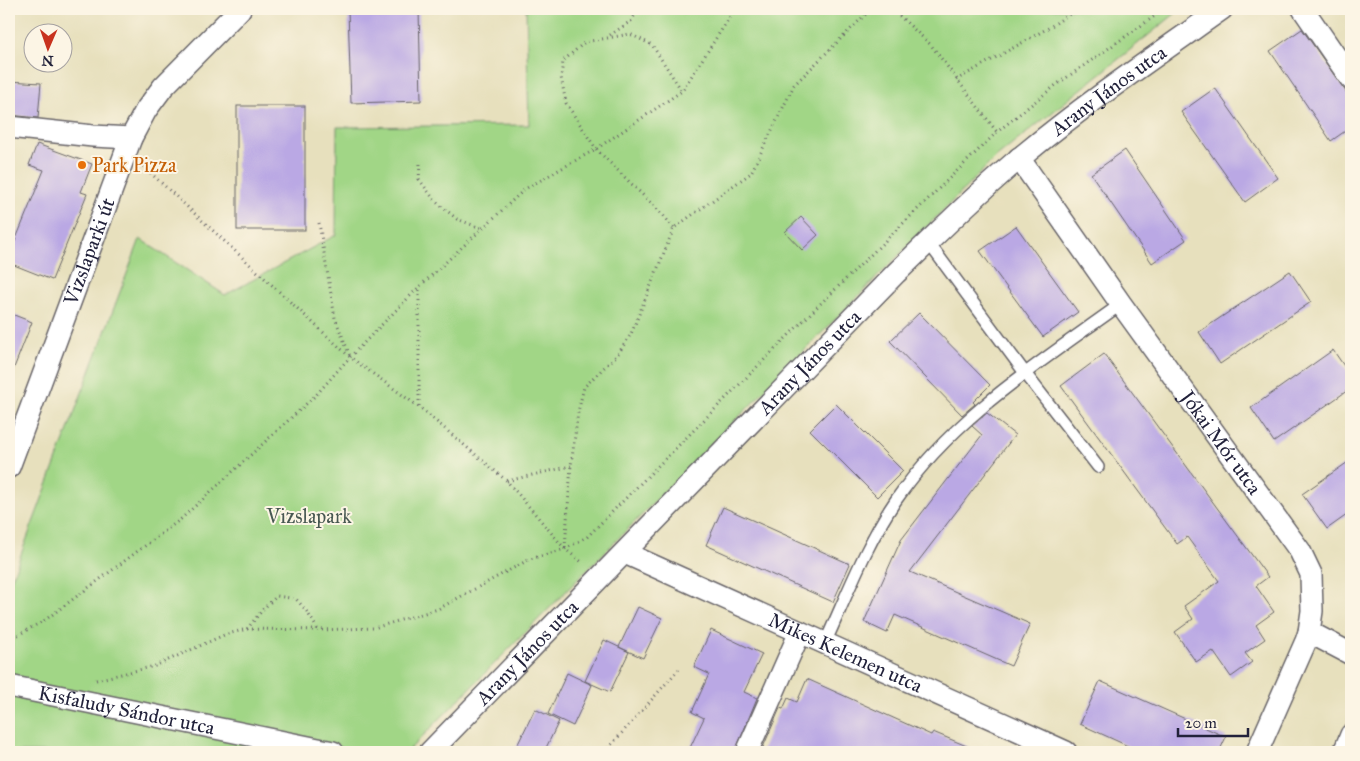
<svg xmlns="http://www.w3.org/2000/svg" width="1360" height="761" viewBox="0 0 1360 761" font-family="'IM FELL Great Primer',serif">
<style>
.green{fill:#a1d686;stroke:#627c60}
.building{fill:#baa8e4}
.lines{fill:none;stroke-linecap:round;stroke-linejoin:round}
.service-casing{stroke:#676468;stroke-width:14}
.minor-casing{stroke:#676468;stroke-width:24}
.path{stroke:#676468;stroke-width:3;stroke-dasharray:1 4;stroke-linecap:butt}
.service{stroke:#fff;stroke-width:11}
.minor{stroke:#fff;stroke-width:21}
.food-dot{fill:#e8710a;stroke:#fcf5e5;stroke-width:2}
.labels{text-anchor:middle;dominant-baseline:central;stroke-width:4;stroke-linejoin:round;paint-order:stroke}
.street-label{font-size:20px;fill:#22223b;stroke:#fcf5e5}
.food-label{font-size:20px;fill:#c56008;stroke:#fcf5e5;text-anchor:start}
.park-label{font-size:20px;fill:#485852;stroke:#fcf5e5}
</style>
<rect width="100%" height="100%" fill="#fcf5e5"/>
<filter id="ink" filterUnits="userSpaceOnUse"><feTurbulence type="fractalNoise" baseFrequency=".02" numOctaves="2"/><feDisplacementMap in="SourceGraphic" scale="10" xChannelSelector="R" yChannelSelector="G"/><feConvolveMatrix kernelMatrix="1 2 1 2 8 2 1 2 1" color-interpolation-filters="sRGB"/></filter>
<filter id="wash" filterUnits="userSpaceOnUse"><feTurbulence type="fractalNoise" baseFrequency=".0096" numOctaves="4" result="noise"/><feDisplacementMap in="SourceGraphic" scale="20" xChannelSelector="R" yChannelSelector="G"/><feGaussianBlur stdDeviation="1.12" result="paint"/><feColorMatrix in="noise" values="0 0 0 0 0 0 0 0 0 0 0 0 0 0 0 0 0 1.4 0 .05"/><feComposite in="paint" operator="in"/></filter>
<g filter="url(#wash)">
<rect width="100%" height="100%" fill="#e7e0bd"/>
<path class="green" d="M 526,9 L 1181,9 L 993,160 L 407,752 L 9,752 L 9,586 L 140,239 L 225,295 L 336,235 L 337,127 L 529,125 Z"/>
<g id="blocks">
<g class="building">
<path d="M 348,9 L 419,9 L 421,101 L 351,103 Z"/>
<path d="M 1302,29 L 1351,99 L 1351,127 L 1331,141 L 1270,51 Z"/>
<path d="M 9,81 L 41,83 L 38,118 L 9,115 Z"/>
<path d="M 1215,88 L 1278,178 L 1245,202 L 1181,112 Z"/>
<rect x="237" y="106" width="68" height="124"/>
<path d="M 37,144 L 92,164 L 81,192 L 87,194 L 52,280 L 9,263 L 9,256 L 44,170 L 29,165 Z"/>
<path d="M 1125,150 L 1186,240 L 1152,263 L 1091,174 Z"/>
<path d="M 801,217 L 818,235 L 802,250 L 785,232 Z"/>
<path d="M 1016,226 L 1078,312 L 1043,337 L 980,251 Z"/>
<path d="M 1290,271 L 1311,302 L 1220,364 L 1199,332 Z"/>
<path d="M 9,313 L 32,322 L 10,378 L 9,378 Z"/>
<path d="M 919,313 L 990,385 L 973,402 L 975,404 L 962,415 L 890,341 Z"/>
<path d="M 1333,350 L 1351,376 L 1351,388 L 1274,442 L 1251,408 Z"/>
<path d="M 1104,354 L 1268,577 L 1256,586 L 1274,612 L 1256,625 L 1265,639 L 1245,653 L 1252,662 L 1231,677 L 1213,651 L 1196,662 L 1175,632 L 1193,619 L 1184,606 L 1219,581 L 1187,537 L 1177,544 L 1061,386 Z"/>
<path d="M 836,404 L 903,471 L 877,497 L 810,430 Z"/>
<path d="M 987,413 L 1015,435 L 910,572 L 1030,624 L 1011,666 L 895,615 L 887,633 L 864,622 L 901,540 L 982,435 L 972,426 Z"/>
<path d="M 1351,460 L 1351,512 L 1327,529 L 1302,494 Z"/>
<path d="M 723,507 L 850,564 L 833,602 L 706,545 Z"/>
<path d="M 638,607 L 662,618 L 643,658 L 619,647 Z"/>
<path d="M 711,630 L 762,654 L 744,692 L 757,698 L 735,752 L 688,752 L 704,718 L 692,712 L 709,674 L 694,667 Z"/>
<path d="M 604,640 L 629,652 L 610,692 L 585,681 Z"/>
<path d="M 567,673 L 592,685 L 573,726 L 548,714 Z"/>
<path d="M 807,679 L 931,735 L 933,732 L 981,752 L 761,752 L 780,708 L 783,709 L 788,698 L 797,702 Z"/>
<path d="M 1100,681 L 1226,737 L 1219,752 L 1141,752 L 1080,724 Z"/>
<path d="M 535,709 L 559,721 L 544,752 L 514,752 Z"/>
</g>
</g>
</g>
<g filter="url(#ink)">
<use href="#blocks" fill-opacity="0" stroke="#676468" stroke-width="1"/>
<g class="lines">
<defs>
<g id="service">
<path d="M 928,242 L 1025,373 L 1098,467"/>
<path d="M 825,643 C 847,595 866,544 896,500 C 953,417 1041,362 1121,304"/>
</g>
<g id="minor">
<path d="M 1303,9 L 1351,79"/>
<path d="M 9,127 L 93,136 L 131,138"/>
<path id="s1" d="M 1019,158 L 1121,304 L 1300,551 L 1311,574 L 1312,611 L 1309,632 L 1306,641 L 1257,752"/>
<path id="s2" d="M 9,467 L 131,138 L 146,110 L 163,87 L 240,9"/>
<path id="s3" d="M 625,553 L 1066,752"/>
<path d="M 1309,632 L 1351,654"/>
<path id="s4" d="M 9,686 L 333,752"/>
<path id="s5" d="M 430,752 L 896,273 C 937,234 977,193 1021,157 C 1085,104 1154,57 1222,9"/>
<path d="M 747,752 L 800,632"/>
<path d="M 1344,752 L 1351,735"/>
</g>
</defs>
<use href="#service" class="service-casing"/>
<use href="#minor" class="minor-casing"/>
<g class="path">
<path d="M 892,9 L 931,45 L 997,132"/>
<path d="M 610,35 L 631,21 L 639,9"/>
<path d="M 956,80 L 1050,27 L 1077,9"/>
<path d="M 420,164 L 419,179 L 435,201 L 457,219 L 483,229"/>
<path d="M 143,166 L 350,357 L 419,407 L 507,481 L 565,549 L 583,563"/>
<path d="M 319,223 L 335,318 L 350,356"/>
<path d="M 674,228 L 662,214 L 596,149 L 566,103 L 561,77 L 563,61 L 585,42 L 630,34 L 652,45 L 682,91"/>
<path d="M 419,406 L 419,287"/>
<path d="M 507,481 L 571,466"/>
<path d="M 565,548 L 571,466 L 578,412 L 584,387 L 618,354 L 631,334 L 674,228 L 751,173 L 794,85 L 871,9"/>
<path d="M 247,629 L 264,608 L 277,596 L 296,599 L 306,610 L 318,630"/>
<path d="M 9,640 L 45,620 L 181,519 L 316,395 L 350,357 L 419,287 L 525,189 L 596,149 L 682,91 L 735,9"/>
<path d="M 96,680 L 155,666 L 224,635 L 247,629 L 319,630 L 374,628 L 438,609 L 530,559 L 565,549 L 587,537 L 813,311 L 997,132 L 1056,85 L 1165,9"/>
<path d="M 605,752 L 679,669"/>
</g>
<use href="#service" class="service"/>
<use href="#minor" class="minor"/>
</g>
</g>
<circle class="food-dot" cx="82" cy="165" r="5"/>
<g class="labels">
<g class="street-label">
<text stroke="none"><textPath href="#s5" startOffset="949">Arany János utca</textPath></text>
<text stroke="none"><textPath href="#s2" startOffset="230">Vizslaparki út</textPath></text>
<text stroke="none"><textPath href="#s5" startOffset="544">Arany János utca</textPath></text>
<text stroke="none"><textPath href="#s1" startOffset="349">Jókai Mór utca</textPath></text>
<text stroke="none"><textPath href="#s5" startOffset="139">Arany János utca</textPath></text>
<text stroke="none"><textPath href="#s3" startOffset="242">Mikes Kelemen utca</textPath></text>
<text stroke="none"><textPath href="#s4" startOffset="120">Kisfaludy Sándor utca</textPath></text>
</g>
<g class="food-label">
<text x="92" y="165">Park Pizza</text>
</g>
<g class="park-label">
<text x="309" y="516">Vizslapark</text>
</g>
</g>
<rect width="1360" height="761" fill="none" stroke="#fcf5e5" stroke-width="30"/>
<g transform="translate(48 48) rotate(182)"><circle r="24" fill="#fcf5e5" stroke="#a5a1a1"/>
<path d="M0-4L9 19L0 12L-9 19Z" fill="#c8321e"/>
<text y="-8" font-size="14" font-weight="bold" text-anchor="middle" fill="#22223b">N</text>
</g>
<path d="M1178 728v8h70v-8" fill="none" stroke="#22223b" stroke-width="2.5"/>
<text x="1185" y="728" font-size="15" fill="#22223b" stroke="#fcf5e5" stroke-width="4" paint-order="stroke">20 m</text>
</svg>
